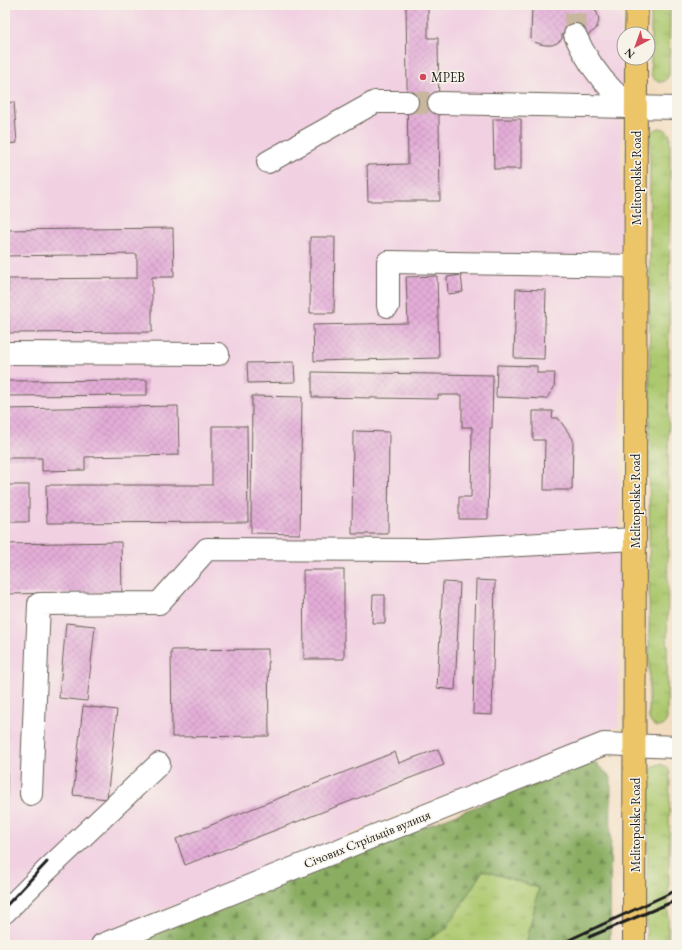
<svg xmlns="http://www.w3.org/2000/svg" width="682" height="950" viewBox="0 0 682 950" font-family="'EB Garamond',serif">
<style>
.built{fill:#f1d0e2}
.grass{fill:url(#grass-tufts);stroke:#647246}
.forest{fill:url(#forest-firs);stroke:#53643f}
.building{fill:url(#building-cross-hatch)}
.lines{fill:none;stroke-linecap:round;stroke-linejoin:round}
.minor-tunnel{stroke:#c8b69f;stroke-width:22;stroke-dasharray:22 11;stroke-linecap:butt}
.minor-casing{stroke:#676055;stroke-width:24}
.major-casing{stroke:#676055;stroke-width:24}
.minor{stroke:#fff;stroke-width:22}
.major{stroke:#edc569;stroke-width:22}
.rail{stroke:#1c1c1c;stroke-width:3}
.poi-dot{fill:#d1495b;stroke:#f7f3e8;stroke-width:1.5}
.labels{text-anchor:middle;dominant-baseline:central;stroke-width:3;stroke-linejoin:round;paint-order:stroke}
.poi-label{font-size:13px;fill:#1c1c1c;stroke:#f7f3e8;text-anchor:start}
.street-label{font-size:13px;fill:#1c1c1c;stroke:#f7f3e8}
</style>
<defs>
<pattern id="grass-tufts" width="24" height="20" patternUnits="userSpaceOnUse"><rect width="24" height="20" fill="#adc96f"/><path d="M3 7l-1-3M5 7V3M7 7l1-3M15 17l-1-3M17 17v-4M19 17l1-3" fill="none" stroke="#94ac60"/></pattern>
<pattern id="forest-firs" width="22" height="20" patternUnits="userSpaceOnUse"><rect width="22" height="20" fill="#8aad62"/><path d="M5 1l3.5 6h-7zM16 11l3.5 6h-7z" fill="#708c50"/></pattern>
<pattern id="building-cross-hatch" width="8" height="8" patternUnits="userSpaceOnUse"><rect width="8" height="8" fill="#e4add8"/><path d="M0 0l8 8M0 8l8-8" fill="none" stroke="#c394b9"/></pattern>
</defs>
<rect width="100%" height="100%" fill="#f7f3e8"/>
<filter id="ink" filterUnits="userSpaceOnUse"><feTurbulence type="fractalNoise" baseFrequency=".025" numOctaves="2"/><feDisplacementMap in="SourceGraphic" scale="8" xChannelSelector="R" yChannelSelector="G"/><feConvolveMatrix kernelMatrix="1 2 1 2 8 2 1 2 1" color-interpolation-filters="sRGB"/></filter>
<filter id="wash" filterUnits="userSpaceOnUse"><feTurbulence type="fractalNoise" baseFrequency=".012" numOctaves="4" result="noise"/><feDisplacementMap in="SourceGraphic" scale="16" xChannelSelector="R" yChannelSelector="G"/><feGaussianBlur stdDeviation="0.9" result="paint"/><feColorMatrix in="noise" values="0 0 0 0 0 0 0 0 0 0 0 0 0 0 0 0 0 1.4 0 .05"/><feComposite in="paint" operator="in"/></filter>
<g filter="url(#wash)">
<rect width="100%" height="100%" fill="#f3ddc0"/>
<path class="built" d="M 5,5 L 622,5 L 619,726 L 76,945 L 5,945 Z"/>
<g class="grass">
<path d="M 651,5 L 670,5 L 669,74 C 666,85 655,84 651,74 Z"/>
<path d="M 660,128 C 665,129 668,131 670,135 L 667,719 C 663,730 653,729 649,719 L 650,135 C 653,131 655,129 660,128 Z"/>
<path d="M 660,764 C 665,765 667,767 670,772 L 668,945 L 647,945 L 646,917 L 650,771 C 652,767 655,765 660,764 Z"/>
<path d="M 483,870 L 539,888 L 526,945 L 418,945 L 446,929 Z"/>
</g>
<path class="forest" d="M 594,762 L 611,777 L 610,945 L 526,945 L 539,888 L 483,870 L 446,929 L 418,945 L 124,945 L 531,785 Z"/>
<g id="blocks">
<g class="building">
<path d="M 406,5 L 428,5 L 428,38 L 438,38 L 440,201 L 368,201 L 367,165 L 408,164 Z"/>
<path d="M 532,5 L 590,5 L 594,7 L 597,13 L 599,19 L 598,24 L 596,29 L 588,35 L 562,34 L 562,39 L 557,43 L 552,45 L 546,45 L 540,44 L 535,42 L 531,38 Z"/>
<path d="M 14,102 L 17,143 L 5,144 L 5,103 Z"/>
<path d="M 493,119 L 521,119 L 521,169 L 494,169 Z"/>
<path d="M 173,228 L 174,277 L 152,277 L 152,332 L 9,333 L 8,279 L 137,278 L 137,254 L 5,256 L 5,230 Z"/>
<path d="M 310,237 L 335,237 L 334,313 L 310,313 Z"/>
<path d="M 461,275 L 463,292 L 448,294 L 447,277 Z"/>
<path d="M 437,276 L 439,358 L 314,361 L 313,325 L 408,323 L 406,277 Z"/>
<path d="M 516,289 L 546,290 L 544,359 L 514,358 Z"/>
<path d="M 294,362 L 295,382 L 248,383 L 247,363 Z"/>
<path d="M 497,365 L 537,366 L 537,373 L 555,373 L 554,388 L 546,399 L 496,397 Z"/>
<path d="M 312,372 L 493,375 L 492,428 L 490,428 L 488,519 L 459,519 L 459,497 L 471,497 L 472,427 L 462,427 L 462,395 L 438,395 L 438,399 L 312,397 Z"/>
<path d="M 147,380 L 147,395 L 5,396 L 5,381 Z"/>
<path d="M 252,396 L 302,397 L 300,534 L 251,533 Z"/>
<path d="M 178,406 L 179,455 L 85,457 L 85,470 L 42,471 L 42,458 L 5,458 L 5,409 Z"/>
<path d="M 533,411 L 553,411 L 552,418 L 558,418 L 573,439 L 572,490 L 544,490 L 545,440 L 533,440 Z"/>
<path d="M 212,426 L 247,426 L 248,522 L 47,523 L 46,485 L 212,485 Z"/>
<path d="M 353,431 L 389,432 L 388,534 L 352,534 Z"/>
<rect x="5" y="485" width="24" height="37"/>
<path d="M 121,542 L 122,592 L 5,594 L 5,544 Z"/>
<path d="M 303,570 L 344,570 L 344,659 L 304,659 Z"/>
<path d="M 476,580 L 495,581 L 492,715 L 473,714 Z"/>
<path d="M 443,582 L 460,583 L 455,690 L 437,688 Z"/>
<path d="M 373,595 L 385,595 L 385,623 L 372,623 Z"/>
<path d="M 5,621 L 8,621 L 7,807 L 5,807 Z"/>
<path d="M 66,623 L 95,626 L 87,701 L 59,698 Z"/>
<path d="M 268,649 L 269,736 L 172,737 L 171,650 Z"/>
<path d="M 83,706 L 117,710 L 107,799 L 73,795 Z"/>
<path d="M 438,749 L 444,765 L 185,865 L 176,839 L 395,752 L 399,763 Z"/>
</g>
</g>
</g>
<g filter="url(#ink)">
<use href="#blocks" fill-opacity="0" stroke="#676055" stroke-width="1"/>
<g class="lines">
<g class="minor-tunnel">
<path d="M 575,35 L 576,5"/>
<path d="M 407,102 L 439,103"/>
</g>
<defs>
<g id="minor">
<path d="M 575,35 C 584,55 597,75 613,91 C 620,97 629,102 636,107"/>
<path d="M 439,103 L 677,108"/>
<path d="M 268,162 L 375,102 L 407,102"/>
<path d="M 388,306 L 388,262 L 636,266"/>
<path d="M 5,353 L 218,354"/>
<path d="M 31,794 L 39,604 L 159,603 L 207,549 L 428,550 L 635,539"/>
<path d="M 5,912 L 46,871 L 159,764"/>
<path d="M 102,945 L 604,744 L 677,747"/>
</g>
<g id="major">
<path d="M 636,34 L 637,5"/>
<path d="M 634,945 L 636,58"/>
</g>
</defs>
<use href="#minor" class="minor-casing"/>
<use href="#major" class="major-casing"/>
<use href="#minor" class="minor"/>
<use href="#major" class="major"/>
<g class="rail">
<path d="M 5,907 L 47,862"/>
<path d="M 589,937 L 677,900"/>
<path d="M 558,945 L 677,890"/>
</g>
</g>
</g>
<circle class="poi-dot" cx="423" cy="77" r="4"/>
<g class="labels">
<g class="poi-label">
<text x="431" y="77">МРЕВ</text>
</g>
<g class="street-label">
<text transform="translate(636 178) rotate(-90)">Melitopolske Road</text>
<text transform="translate(635 501) rotate(-90)">Melitopolske Road</text>
<text transform="translate(635 825) rotate(-90)">Melitopolske Road</text>
<text transform="translate(367 839) rotate(-22)">Січових Стрільців вулиця</text>
</g>
</g>
<rect width="682" height="950" fill="none" stroke="#f7f3e8" stroke-width="20"/>
<g transform="translate(636 46) rotate(221)"><circle r="19" fill="#f7f3e8" stroke="#9f9d96"/>
<path d="M0-3L7 15L0 10L-7 15Z" fill="#d1495b"/>
<text y="-6" font-size="11" font-weight="bold" text-anchor="middle" fill="#1c1c1c">N</text>
</g>
</svg>
